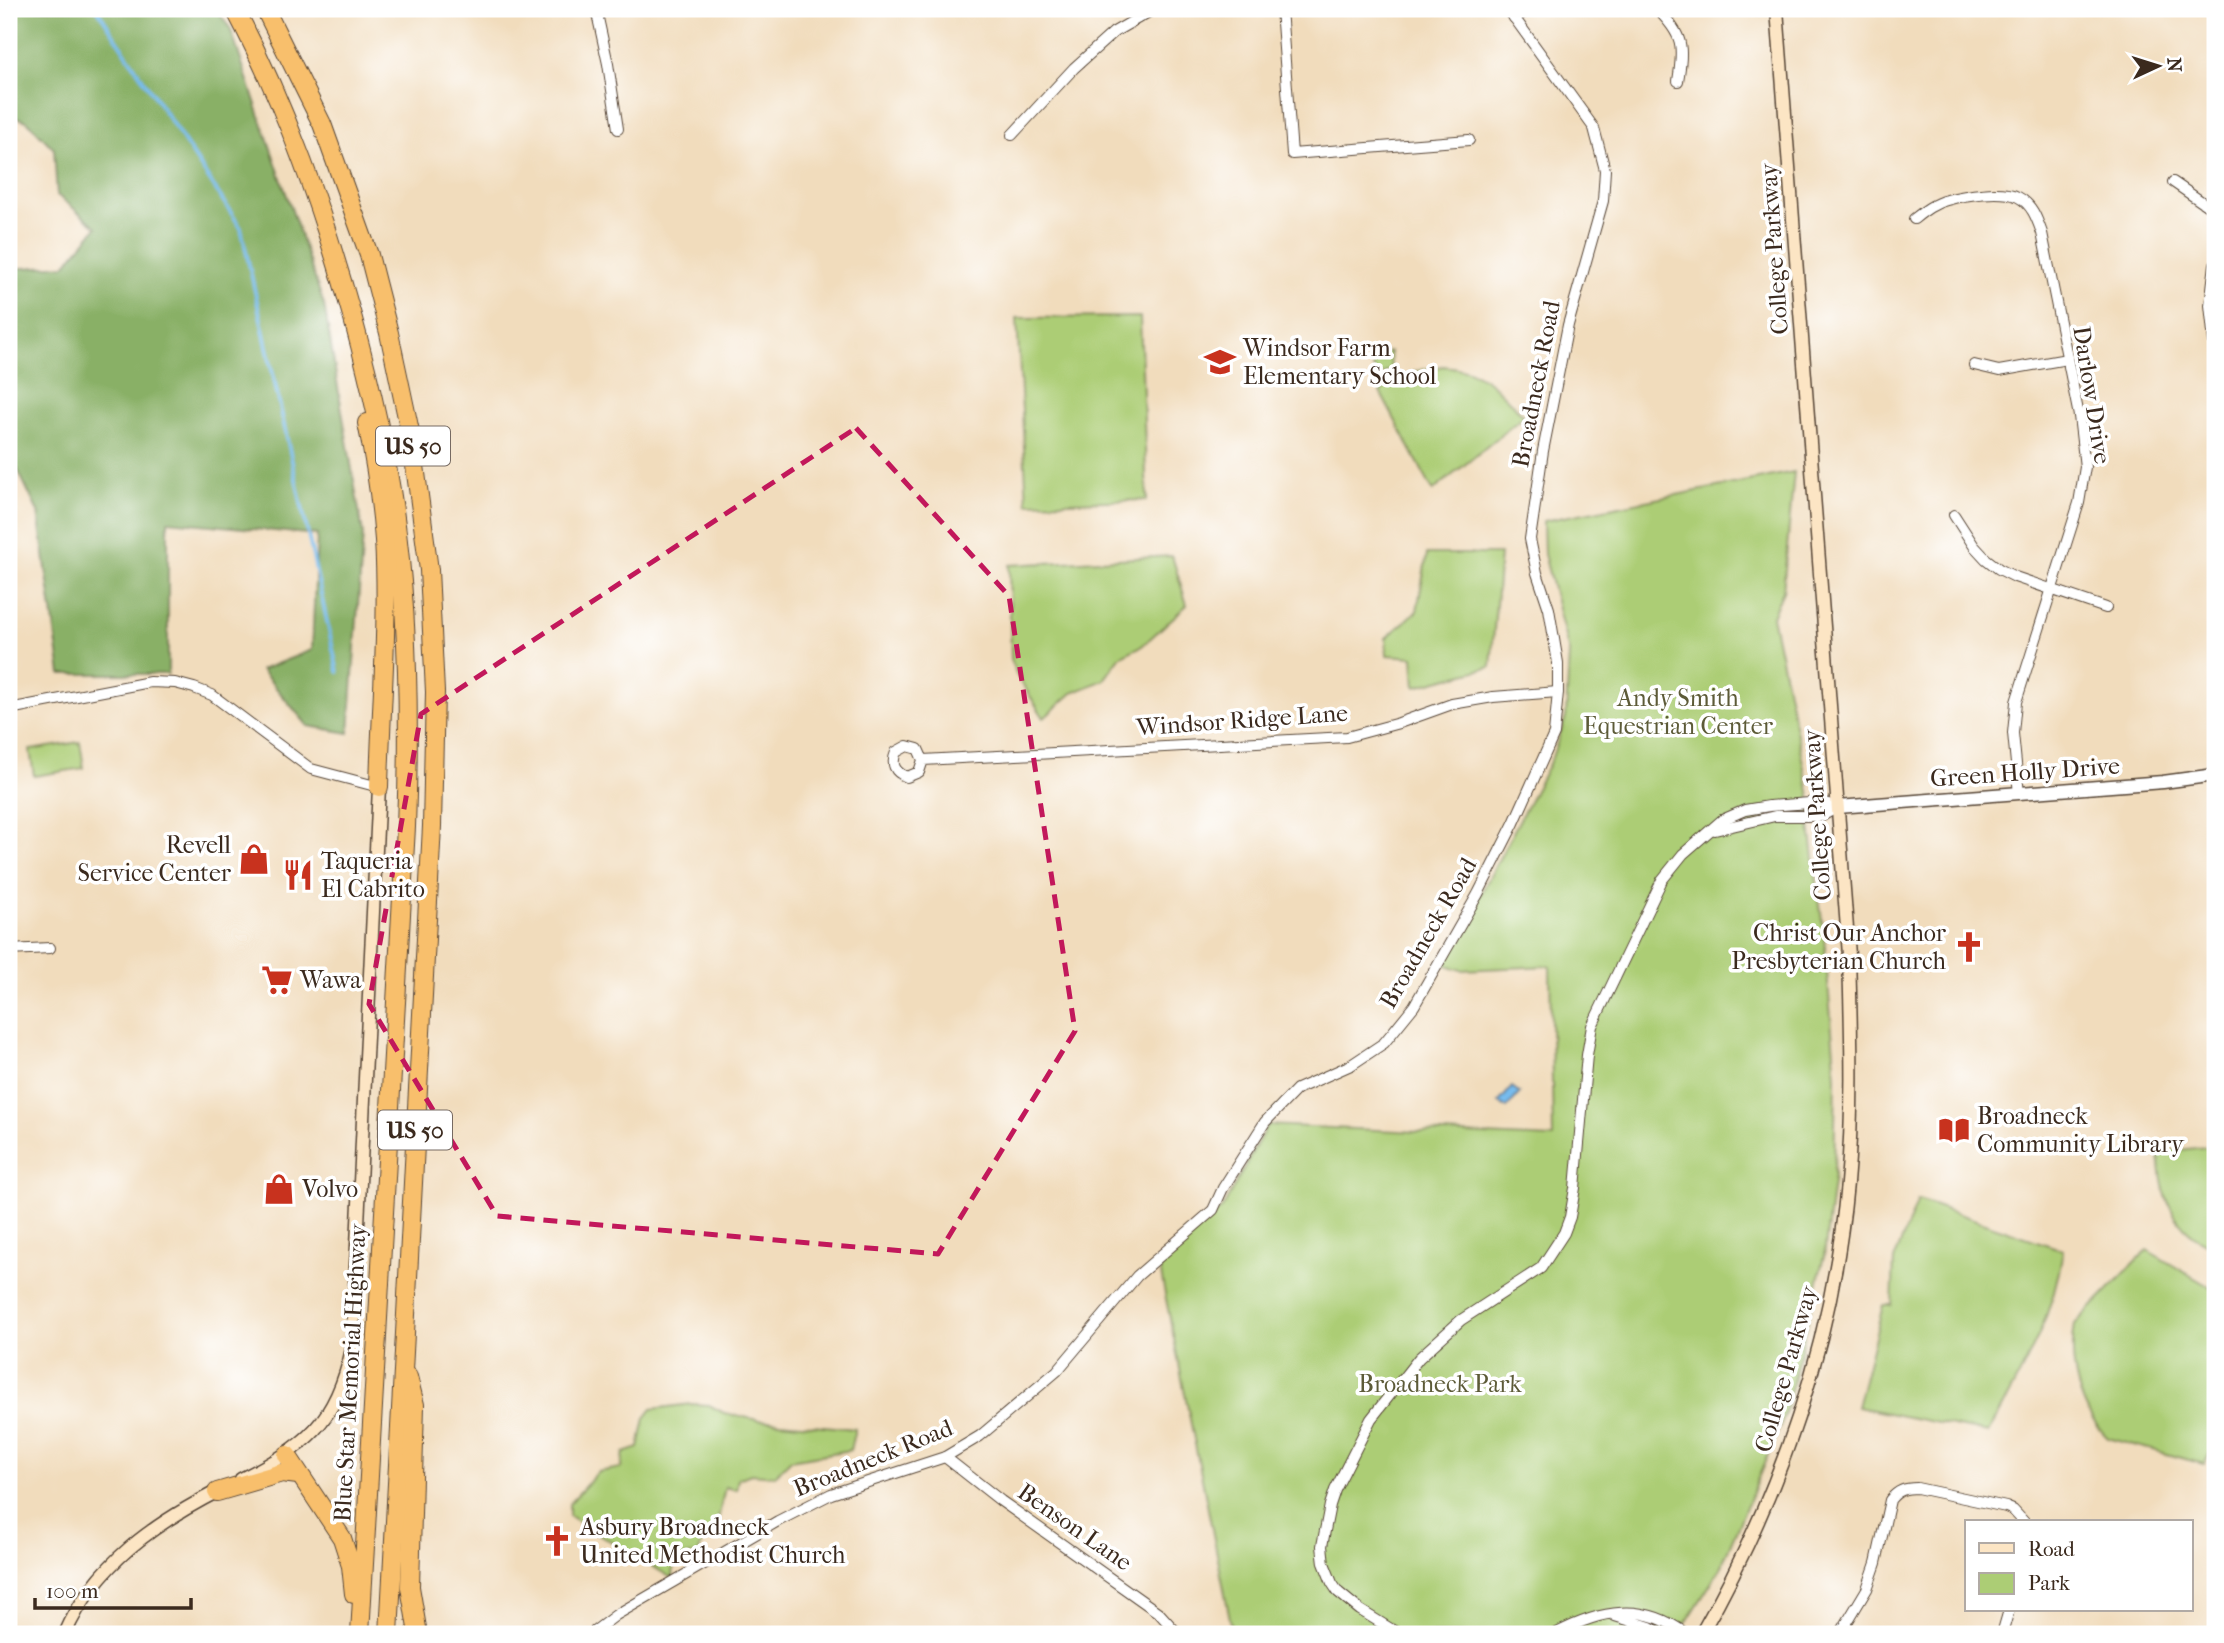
<svg xmlns="http://www.w3.org/2000/svg" width="2224" height="1643" viewBox="0 0 2224 1643" font-family="'IM FELL French Canon',serif">
<style>
.green{fill:#accd75;stroke:#747c4a;stroke-width:2}
.forest{fill:#89b066;stroke:#626d42;stroke-width:2}
.water{fill:#77bcee;stroke:#597386;stroke-width:2}
.lines{fill:none;stroke-linecap:round;stroke-linejoin:round}
.stream{stroke:#77bcee;stroke-width:3.5}
.minor-casing{stroke:#564536;stroke-width:12}
.tertiary-casing{stroke:#564536;stroke-width:15}
.secondary-casing{stroke:#564536;stroke-width:15}
.motorway-casing{stroke:#564536;stroke-width:20}
.minor{stroke:#fff;stroke-width:10}
.tertiary{stroke:#fff;stroke-width:12}
.secondary{stroke:#fce5c4;stroke-width:12}
.motorway{stroke:#f8bf6c;stroke-width:18}
.marked{fill:none;stroke:#c2185b;stroke-width:5;stroke-dasharray:14 9;stroke-linejoin:round}
.labels{text-anchor:middle;dominant-baseline:central;stroke-width:7;stroke-linejoin:round;paint-order:stroke}
.shield{fill:#fff;stroke:#766a62;stroke-width:2}
.shield-label{font-size:23px;font-weight:bold;fill:#3b2a1e}
.street-label{font-size:24px;fill:#3b2a1e;stroke:#fff}
.poi-label{font-size:24px;fill:#3b2a1e;stroke:#fff;text-anchor:start}
.park-label{font-size:24px;fill:#5d5b38;stroke:#fff}
</style>
<rect width="100%" height="100%" fill="#fff"/>
<filter id="ink" filterUnits="userSpaceOnUse"><feTurbulence type="fractalNoise" baseFrequency=".0143" numOctaves="2"/><feDisplacementMap in="SourceGraphic" scale="14" xChannelSelector="R" yChannelSelector="G"/><feConvolveMatrix kernelMatrix="1 2 1 2 8 2 1 2 1" color-interpolation-filters="sRGB"/></filter>
<filter id="wash" filterUnits="userSpaceOnUse"><feTurbulence type="fractalNoise" baseFrequency=".00686" numOctaves="4" result="noise"/><feDisplacementMap in="SourceGraphic" scale="28" xChannelSelector="R" yChannelSelector="G"/><feGaussianBlur stdDeviation="1.57" result="paint"/><feColorMatrix in="noise" values="0 0 0 0 0 0 0 0 0 0 0 0 0 0 0 0 0 1.4 0 .05"/><feComposite in="paint" operator="in"/></filter>
<g filter="url(#wash)">
<rect width="100%" height="100%" fill="#f1dcbc"/>
<g class="green">
<path d="M 1140,317 L 1147,500 L 1027,503 L 1017,318 Z"/>
<path d="M 1390,352 L 1391,369 L 1384,374 L 1377,375 L 1373,367 L 1372,353 Z"/>
<path d="M 1443,366 C 1484,369 1497,389 1524,416 L 1433,491 L 1380,392 C 1400,375 1418,369 1443,366 Z"/>
<path d="M 1794,472 L 1783,591 L 1772,616 L 1810,796 L 1810,826 L 1824,936 L 1836,1077 L 1834,1174 L 1824,1256 L 1785,1414 L 1720,1569 L 1679,1634 L 1233,1634 L 1159,1264 L 1223,1207 L 1267,1125 L 1553,1138 L 1550,966 L 1461,970 L 1444,964 L 1551,760 L 1566,717 L 1569,652 L 1544,554 L 1543,521 Z"/>
<path d="M 1427,554 L 1500,554 L 1491,667 L 1415,687 L 1413,657 L 1387,655 L 1386,638 L 1417,611 Z"/>
<path d="M 1172,556 L 1187,605 L 1142,646 L 1121,656 L 1104,680 L 1072,693 L 1044,718 L 1016,674 L 1011,659 L 1009,565 Z"/>
<path d="M 80,742 L 84,768 L 34,776 L 30,750 Z"/>
<path d="M 2215,1146 L 2215,1247 C 2172,1231 2161,1195 2159,1152 Z"/>
<path d="M 1918,1200 L 2063,1250 C 2052,1323 2022,1370 1988,1433 L 1857,1407 L 1883,1305 L 1892,1305 L 1894,1260 Z"/>
<path d="M 2147,1250 L 2215,1290 L 2215,1445 L 2204,1464 L 2108,1438 C 2079,1410 2068,1364 2075,1324 Z"/>
<path d="M 691,1404 L 709,1405 L 724,1413 L 758,1420 L 855,1429 L 850,1450 L 790,1460 L 775,1476 L 751,1474 L 738,1479 L 736,1490 L 725,1487 L 716,1529 L 703,1537 L 699,1553 L 676,1559 L 672,1573 L 675,1580 L 569,1516 L 569,1504 L 598,1472 L 621,1468 L 624,1453 L 639,1448 L 645,1418 L 652,1409 Z"/>
</g>
<path class="forest" d="M 9,9 L 216,9 L 230,28 L 324,305 L 363,534 L 349,733 L 308,726 L 261,670 L 312,650 L 317,535 L 168,521 L 168,674 L 61,674 L 38,512 L 16,466 L 9,464 L 9,269 L 65,265 L 97,227 L 57,195 L 54,149 L 27,121 L 9,115 Z"/>
<g class="water">
<path d="M 1512,1087 L 1520,1093 L 1507,1108 L 1499,1102 Z"/>
<path d="M 2129,1622 L 2143,1634 L 2113,1634 Z"/>
</g>
<g class="lines">
<path class="stream" d="M 97,9 L 241,228 L 338,672"/>
</g>
</g>
<g filter="url(#ink)">
<g class="lines">
<defs>
<g id="minor">
<path d="M 596,9 L 608,64 L 618,129"/>
<path d="M 1281,9 L 1292,154 L 1469,140"/>
<path d="M 1657,9 C 1683,35 1684,45 1678,81"/>
<path d="M 1514,18 L 1529,9"/>
<path d="M 1012,135 L 1074,68 L 1114,32 L 1154,9"/>
<path d="M 2173,182 L 2215,211"/>
<path d="M 1914,219 C 1924,211 1934,203 1947,200 C 1965,195 2002,189 2018,197 C 2032,204 2037,219 2042,233 L 2079,416 L 2085,467 L 2079,503 L 2016,702 L 2013,733 L 2019,794"/>
<path d="M 2215,264 L 2210,305 L 2215,351"/>
<path d="M 1974,365 L 1999,371 L 2067,359"/>
<path d="M 1954,515 L 1974,546 L 1986,559 L 1999,569 L 2015,577 L 2106,608"/>
<path d="M 9,709 L 150,682 L 175,683 L 194,688 L 212,695 L 311,769 L 379,787"/>
<path d="M 923,760 L 919,772 L 907,777 C 894,772 891,764 896,752 L 907,746 L 918,749 L 923,760 L 1347,737 L 1399,723 L 1452,704 L 1493,697 L 1558,692"/>
<path d="M 1715,830 L 1775,816 L 1822,816 L 1838,807"/>
<path d="M 9,950 L 50,948"/>
<path d="M 945,1457 L 1001,1501 L 1159,1613 L 1178,1634"/>
<path d="M 1615,1616 L 1650,1627 L 1662,1634"/>
<path d="M 591,1634 L 616,1615 L 778,1521 L 831,1494 L 945,1457 L 980,1436 L 1057,1371 L 1137,1276 L 1213,1210 L 1223,1188 L 1265,1122 L 1297,1089 L 1351,1065 L 1384,1043 L 1414,1006 L 1478,894 L 1514,823 L 1554,734 L 1558,692 L 1558,663 L 1549,609 L 1537,573 L 1530,539 L 1543,451 L 1568,325 L 1603,201 L 1605,170 L 1594,128 L 1508,9"/>
<path d="M 1399,1634 L 1360,1610 L 1338,1592 L 1332,1583 L 1324,1563 L 1322,1546 L 1330,1505 L 1335,1490 L 1371,1419 L 1419,1358 L 1461,1320 L 1541,1268 L 1564,1233 L 1570,1217 L 1575,1188 L 1587,1055 L 1592,1026 L 1662,880 L 1683,854 L 1722,820 L 1745,810 L 1769,806 L 1823,802 L 1838,807"/>
<path d="M 1555,1634 C 1600,1610 1643,1601 1686,1634"/>
<path d="M 1840,1634 L 1867,1589 L 1876,1563 L 1890,1500 C 1898,1490 1905,1488 1917,1488 L 2006,1507 L 2013,1510 L 2024,1522"/>
<path d="M 2002,1634 L 2009,1610"/>
</g>
<path id="tertiary" d="M 1838,807 L 2163,782 L 2215,775"/>
<g id="secondary">
<path d="M 241,1479 C 306,1446 336,1423 352,1349 L 379,787"/>
<path d="M 65,1634 C 96,1563 155,1523 222,1489"/>
<path d="M 1701,1634 C 1780,1496 1833,1342 1847,1183 C 1854,1107 1851,1031 1849,955 L 1777,9"/>
</g>
<g id="motorway">
<path d="M 235,9 C 287,108 323,212 353,319 C 370,382 385,446 394,510 C 409,615 410,721 406,827 L 360,1634"/>
<path d="M 265,9 L 322,124 L 369,255 L 389,333 L 411,436 L 429,570 L 435,692 L 432,826 L 389,1634"/>
<path d="M 367,423 C 375,461 381,501 384,540 C 389,622 381,705 379,787"/>
<path d="M 408,1377 L 415,1405 L 410,1587 L 418,1634"/>
<path d="M 287,1455 L 342,1538 L 351,1566 L 354,1594"/>
<path d="M 217,1492 L 282,1473 L 298,1475"/>
</g>
</defs>
<use href="#minor" class="minor-casing"/>
<use href="#tertiary" class="tertiary-casing"/>
<use href="#secondary" class="secondary-casing"/>
<use href="#motorway" class="motorway-casing"/>
<use href="#minor" class="minor"/>
<use href="#tertiary" class="tertiary"/>
<use href="#secondary" class="secondary"/>
<use href="#motorway" class="motorway"/>
</g>
</g>
<path class="marked" d="M 856,428 L 1009,596 L 1075,1031 L 938,1254 L 497,1216 L 369,1004 L 421,714 Z"/>
<defs>
<symbol id="school-bare" viewBox="-9 -9 18 18"><path d="M0-5L7-2L0 1L-7-2ZM-4 1L0 2.5L4 1V4Q0 6-4 4Z" fill="#c8321e" stroke="#fff" stroke-width="2.5" paint-order="stroke"/></symbol>
<symbol id="shop-bare" viewBox="-9 -9 18 18"><path d="M-5-2.5h2.3a2.7 3.5 0 0 1 5.4 0H5L5.5 6h-11ZM-1.5-2.5h3a1.5 2.3 0 0 0-3 0Z" fill="#c8321e" stroke="#fff" stroke-width="2.5" paint-order="stroke"/></symbol>
<symbol id="restaurant-bare" viewBox="-9 -9 18 18"><path d="M-5-6h1v4h1v-4h1v4h1v-4h1v5L-1.5 .5V6h-2V.5L-5-1ZM5-6V6H3V1.5H1.5Q1.5-4 5-6Z" fill="#c8321e" stroke="#fff" stroke-width="2.5" paint-order="stroke"/></symbol>
<symbol id="church-bare" viewBox="-9 -9 18 18"><path d="M-1.2-6h2.4v3.5h3.3v2.4h-3.3V6h-2.4V-.1h-3.3v-2.4h3.3Z" fill="#c8321e" stroke="#fff" stroke-width="2.5" paint-order="stroke"/></symbol>
<symbol id="supermarket-bare" viewBox="-9 -9 18 18"><path d="M-6-5.5h2.5l.6 2H6L4.5 2H-2.5L-4.4-4H-6ZM-1.5 3.2a1.3 1.3 0 1 0 .1 0ZM3 3.2a1.3 1.3 0 1 0 .1 0Z" fill="#c8321e" stroke="#fff" stroke-width="2.5" paint-order="stroke"/></symbol>
<symbol id="library-bare" viewBox="-9 -9 18 18"><path d="M-6-4Q-3-5.5-.7-3.5V5Q-3 3-6 4ZM6-4Q3-5.5 .7-3.5V5Q3 3 6 4Z" fill="#c8321e" stroke="#fff" stroke-width="2.5" paint-order="stroke"/></symbol>
</defs>
<g fill-rule="evenodd">
<use href="#school-bare" x="1198" y="340" width="44" height="44"/>
<use href="#shop-bare" x="232" y="837" width="44" height="44"/>
<use href="#restaurant-bare" x="276" y="853" width="44" height="44"/>
<use href="#church-bare" x="1947" y="925" width="44" height="44"/>
<use href="#supermarket-bare" x="255" y="958" width="44" height="44"/>
<use href="#library-bare" x="1932" y="1108" width="44" height="44"/>
<use href="#shop-bare" x="257" y="1167" width="44" height="44"/>
<use href="#church-bare" x="535" y="1519" width="44" height="44"/>
</g>
<g class="labels">
<g class="shield">
<rect x="376" y="426.5" width="74" height="39" rx="5"/>
<rect x="378" y="1110.5" width="74" height="39" rx="5"/>
</g>
<g class="shield-label">
<text x="413" y="446">US 50</text>
<text x="415" y="1130">US 50</text>
</g>
<g class="street-label">
<text transform="translate(1774 249) rotate(-94)">College Parkway</text>
<text transform="translate(1536 384) rotate(-79)">Broadneck Road</text>
<text transform="translate(2092 395) rotate(81)">Darlow Drive</text>
<text transform="translate(1242 720) rotate(-4)">Windsor Ridge Lane</text>
<text transform="translate(2025 772) rotate(-4)">Green Holly Drive</text>
<text transform="translate(1817 815) rotate(-94)">College Parkway</text>
<text transform="translate(1428 933) rotate(-60)">Broadneck Road</text>
<text transform="translate(1786 1369) rotate(-74)">College Parkway</text>
<text transform="translate(350 1373) rotate(-87)">Blue Star Memorial Highway</text>
<text transform="translate(873 1458) rotate(-22)">Broadneck Road</text>
<text transform="translate(1075 1527) rotate(35)">Benson Lane</text>
</g>
<g class="poi-label">
<text x="1243" y="348">Windsor Farm<tspan x="1243" dy="28">Elementary School</tspan></text>
<text x="231" y="845" text-anchor="end">Revell<tspan x="231" dy="28">Service Center</tspan></text>
<text x="321" y="861">Taqueria<tspan x="321" dy="28">El Cabrito</tspan></text>
<text x="1946" y="933" text-anchor="end">Christ Our Anchor<tspan x="1946" dy="28">Presbyterian Church</tspan></text>
<text x="300" y="980">Wawa</text>
<text x="1977" y="1116">Broadneck<tspan x="1977" dy="28">Community Library</tspan></text>
<text x="302" y="1189">Volvo</text>
<text x="580" y="1527">Asbury Broadneck<tspan x="580" dy="28">United Methodist Church</tspan></text>
</g>
<g class="park-label">
<text x="1678" y="698">Andy Smith<tspan x="1678" dy="28">Equestrian Center</tspan></text>
<text x="1440" y="1384">Broadneck Park</text>
</g>
</g>
<rect width="2224" height="1643" fill="none" stroke="#fff" stroke-width="35"/>
<rect x="1965" y="1520" width="228" height="91" fill="#ffffff" stroke="#b1aaa5" stroke-width="2"/>
<rect x="1979" y="1543" width="35" height="10" fill="#fce5c4" stroke="#b1aaa5" stroke-width="2"/>
<text x="2028" y="1556" font-size="21" fill="#3b2a1e">Road</text>
<rect x="1979" y="1573" width="35" height="21" fill="#accd75" stroke="#b1aaa5" stroke-width="2"/>
<text x="2028" y="1590" font-size="21" fill="#3b2a1e">Park</text>
<g transform="translate(2158 66) rotate(86)" stroke="#ffffff" stroke-width="5" paint-order="stroke">
<path d="M0-5L12 26L0 18L-12 26Z" fill="#3b2a1e"/>
<text y="-10" font-size="19" font-weight="bold" text-anchor="middle" fill="#3b2a1e">N</text>
</g>
<path d="M35 1598v10h156v-10" fill="none" stroke="#3b2a1e" stroke-width="3.5"/>
<text x="46" y="1598" font-size="21" fill="#3b2a1e" stroke="#ffffff" stroke-width="5" paint-order="stroke">100 m</text>
</svg>
